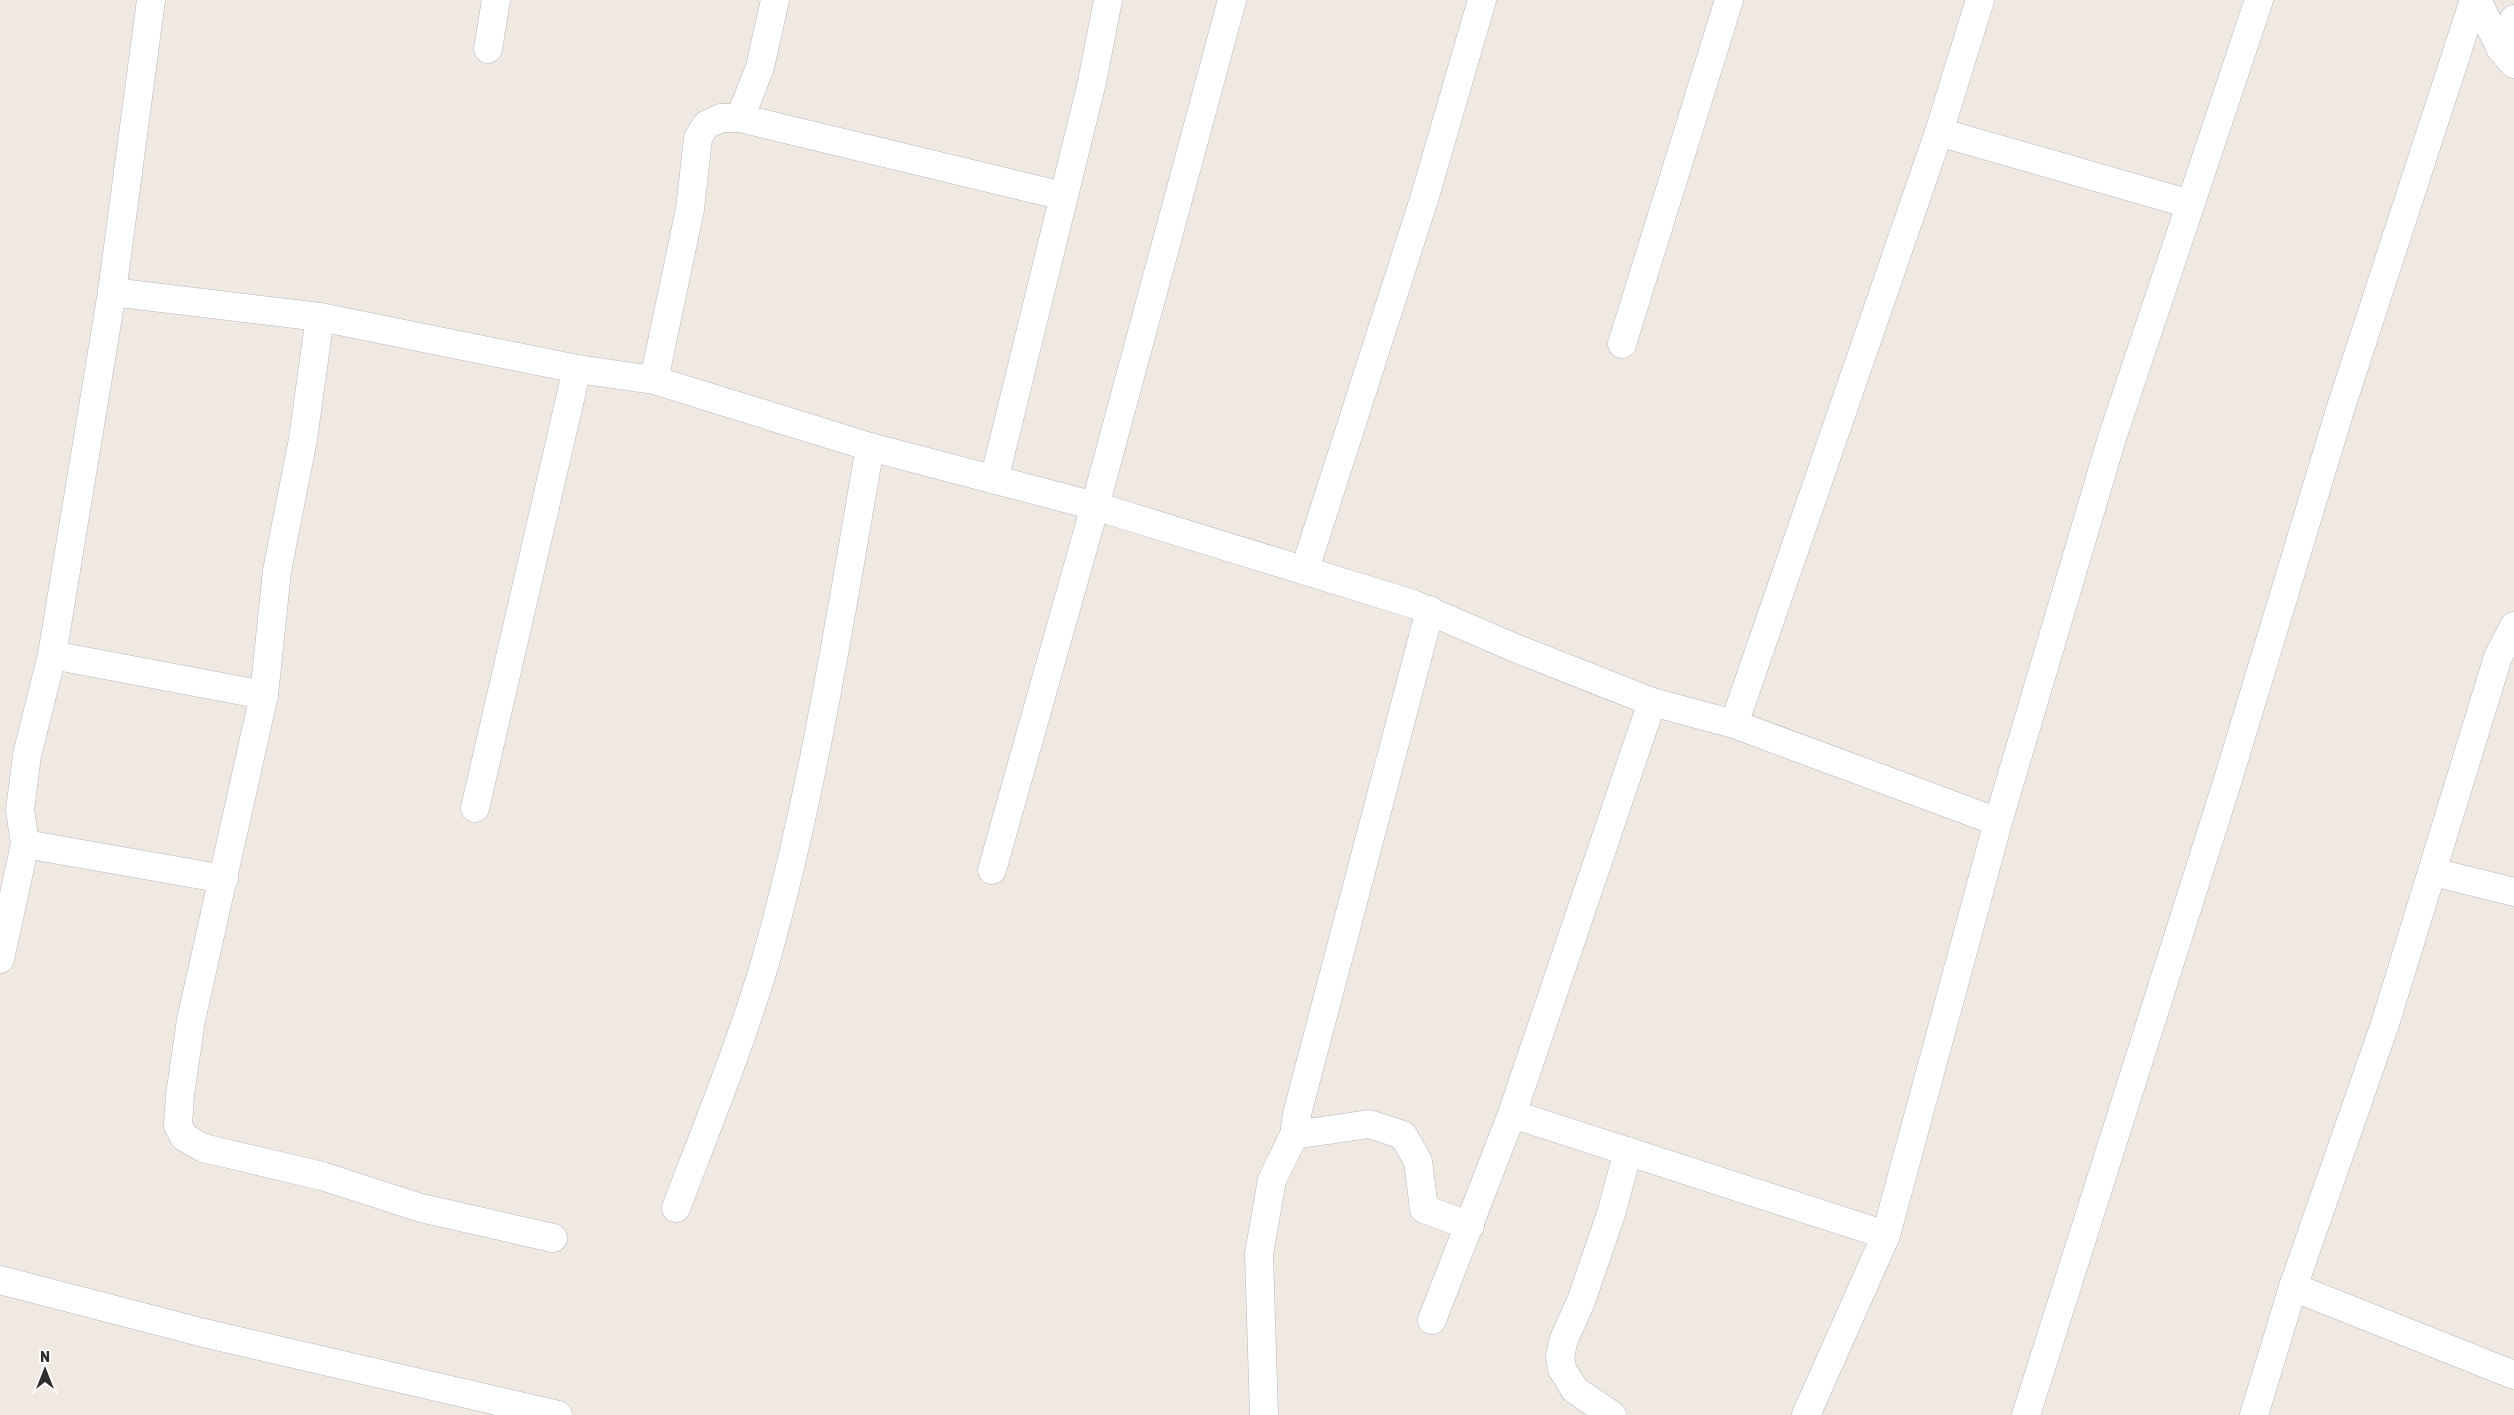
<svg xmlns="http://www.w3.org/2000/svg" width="2514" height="1415" viewBox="0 0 2514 1415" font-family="Rubik,sans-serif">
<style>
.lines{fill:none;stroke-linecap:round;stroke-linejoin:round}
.minor-casing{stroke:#b4b7c1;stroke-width:29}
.minor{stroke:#fff;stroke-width:28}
</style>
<rect width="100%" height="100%" fill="#efe9e1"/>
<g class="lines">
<defs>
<g id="minor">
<path d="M 151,0 L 112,292 L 320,317 L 577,369 L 654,380 L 870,447 L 1095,506 L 1413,604 L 1515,648 L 1652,702 L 1734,724 L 1998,822 L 2112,438 L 2259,0"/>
<path d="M 2477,0 L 2501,49 L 2514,64"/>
<path d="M 488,49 L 496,0"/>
<path d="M 2501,49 L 2514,19"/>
<path d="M 740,118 L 1063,196"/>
<path d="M 1939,132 L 2190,204"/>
<path d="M 320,317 L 303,439 L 277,571 L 264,695 L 191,1020 L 180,1095 L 178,1125 L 184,1137 L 203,1148 L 322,1176 L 421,1208 L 553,1238"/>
<path d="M 1622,344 L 1729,0"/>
<path d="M 654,380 L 690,209 L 698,138 L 706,125 L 721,118 L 740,118 L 760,67 L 775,0"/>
<path d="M 994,480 L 1092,82 L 1108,0"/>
<path d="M 1305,569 L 1425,196 L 1482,0"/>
<path d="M 52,655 L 264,695"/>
<path d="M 1734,724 L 1939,132 L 1980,0"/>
<path d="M 475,808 L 577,369"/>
<path d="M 25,844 L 224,879"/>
<path d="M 992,870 L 1095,506 L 1232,0"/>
<path d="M 2433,872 L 2514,892"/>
<path d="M 0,959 L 25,844 L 20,810 L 27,755 L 52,655 L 112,292"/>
<path d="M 1512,1114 L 1886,1235"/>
<path d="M 1294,1135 L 1369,1124 L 1403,1135 L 1418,1161 L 1424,1209 L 1470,1226"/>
<path d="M 676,1208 C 707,1127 740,1046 765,963 C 813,794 840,619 870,447"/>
<path d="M 0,1280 L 204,1333 L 558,1415"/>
<path d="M 2293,1287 L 2514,1375"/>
<path d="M 1432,1320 L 1512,1114 L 1652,702"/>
<path d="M 1264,1415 L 1259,1254 L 1272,1180 L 1294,1135 L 1297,1114 L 1430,610"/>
<path d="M 1612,1415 L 1575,1390 L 1562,1369 L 1560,1356 L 1564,1339 L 1581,1301 L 1611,1214 L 1628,1151"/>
<path d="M 1806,1415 L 1886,1235 L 1998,822"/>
<path d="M 2026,1415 L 2226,786 L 2341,407 L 2474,0"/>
<path d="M 2254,1415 L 2293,1287 L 2385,1024 L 2498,657 L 2514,626"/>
</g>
</defs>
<use href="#minor" class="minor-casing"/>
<use href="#minor" class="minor"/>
</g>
<g transform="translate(45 1370)" stroke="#ffffff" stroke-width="4" paint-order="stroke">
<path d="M0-4L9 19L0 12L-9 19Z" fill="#2e2e2e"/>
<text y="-8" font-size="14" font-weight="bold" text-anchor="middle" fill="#2e2e2e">N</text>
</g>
</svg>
